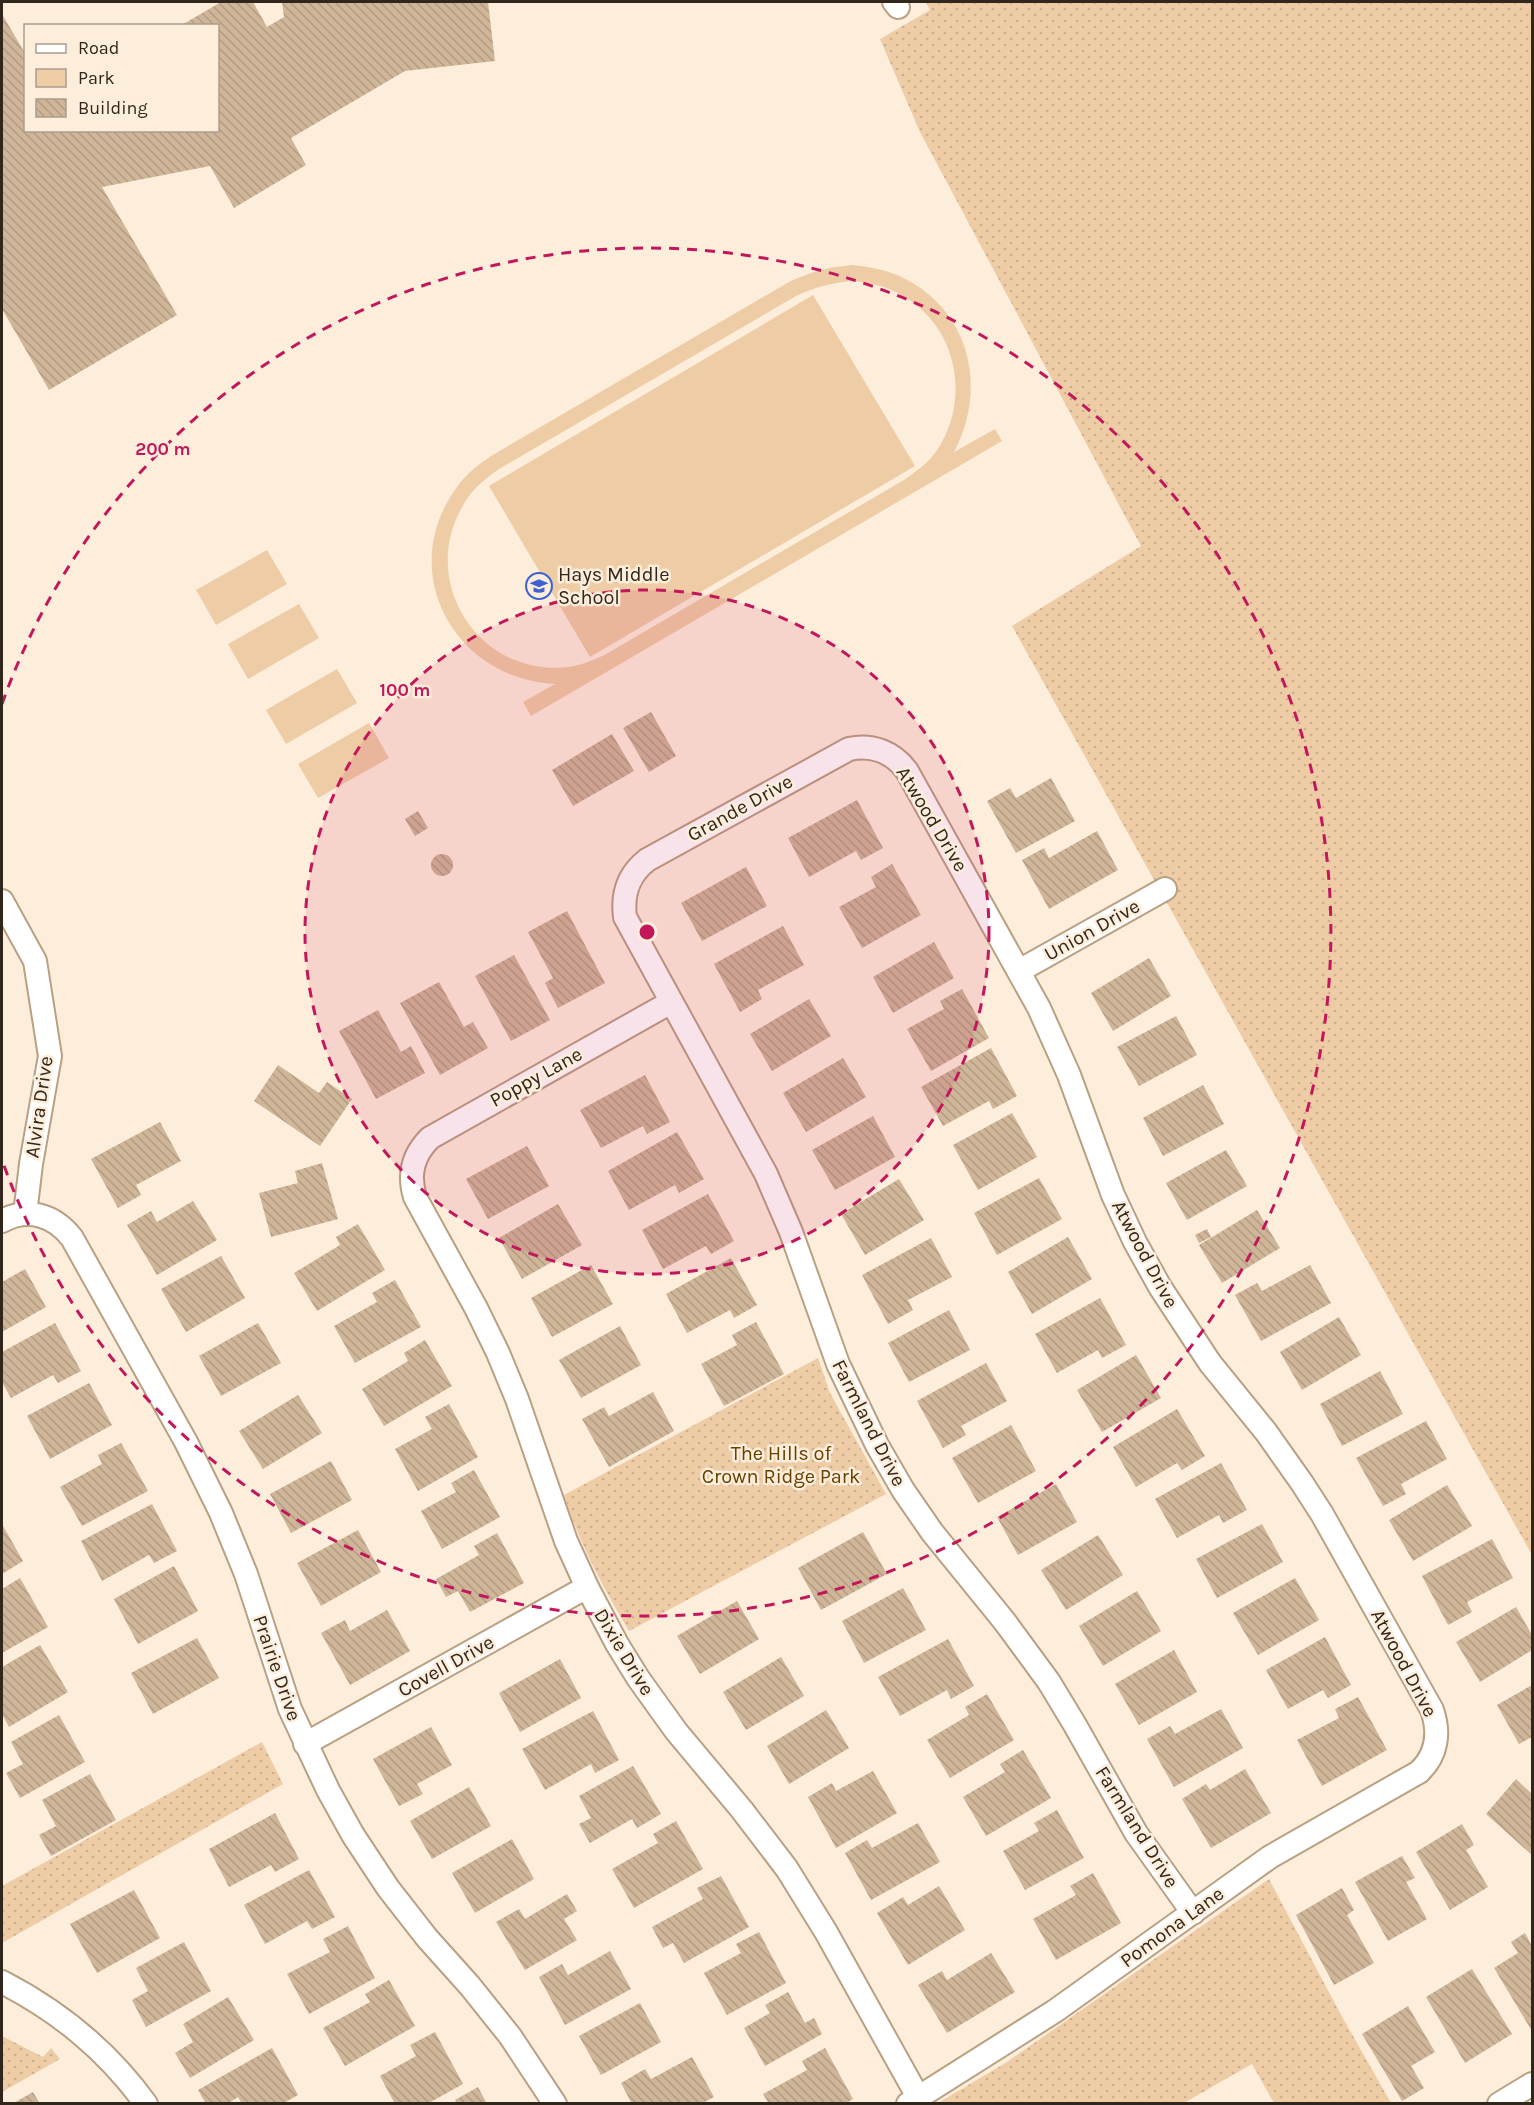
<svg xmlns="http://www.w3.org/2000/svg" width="1534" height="2105" viewBox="0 0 1534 2105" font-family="Karla,sans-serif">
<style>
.green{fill:url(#green-dots)}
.pitch{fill:#eecca6;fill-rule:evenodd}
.building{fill:url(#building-back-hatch)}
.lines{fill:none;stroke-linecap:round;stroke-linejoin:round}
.minor-casing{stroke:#b9a083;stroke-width:26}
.minor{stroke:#fff;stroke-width:22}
.ring{fill:none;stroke:#c2185b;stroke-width:3;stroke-dasharray:10 8}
.labels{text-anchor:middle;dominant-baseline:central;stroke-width:5;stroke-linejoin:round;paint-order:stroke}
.poi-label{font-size:20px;fill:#31261b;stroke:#fdeddb;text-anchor:start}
.street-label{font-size:20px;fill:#31261b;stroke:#fdeddb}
.park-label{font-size:20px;fill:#684001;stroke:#fdeddb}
.centre{fill:#c2185b;stroke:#fdeddb;stroke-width:3}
.ring-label{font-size:18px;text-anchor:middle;font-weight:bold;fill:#c2185b;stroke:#fdeddb;stroke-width:5;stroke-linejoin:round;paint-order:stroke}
</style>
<defs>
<pattern id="green-dots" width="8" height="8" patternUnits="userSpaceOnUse" patternTransform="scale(1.5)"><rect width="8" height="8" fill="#eecca6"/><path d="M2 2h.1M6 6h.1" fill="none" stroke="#cdaf8e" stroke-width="1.8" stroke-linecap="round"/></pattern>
<pattern id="building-back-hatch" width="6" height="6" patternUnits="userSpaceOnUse" patternTransform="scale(1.5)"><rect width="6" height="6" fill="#d0b699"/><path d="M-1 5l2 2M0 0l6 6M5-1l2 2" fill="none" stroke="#b39c83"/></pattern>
</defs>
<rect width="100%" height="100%" fill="#fdeddb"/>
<g class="green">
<path d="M 926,2 L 1532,2 L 1532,1555 L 1012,626 L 1141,546 L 920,132 L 880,39 L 930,10 Z"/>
<path d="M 818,1358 L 830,1393 L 886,1494 L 629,1631 C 604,1589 579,1543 564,1495 Z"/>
<path d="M 262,1742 L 283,1784 L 2,1943 L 2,1886 Z"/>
<path d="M 1269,1879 L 1340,2013 L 1391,2103 L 1274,2103 L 1252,2064 L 1184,2103 L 938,2103 L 1007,2062 Z"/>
<path d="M 2,2036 L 43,2057 L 51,2048 L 60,2059 L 2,2092 Z"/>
</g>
<g class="pitch">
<path d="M 853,265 C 868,267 883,269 897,275 C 969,306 989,386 954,452 L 995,429 L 1002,441 L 531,716 L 523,702 L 555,684 C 454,679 395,571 457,487 C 466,474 478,465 491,456 L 789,282 C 810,272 829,267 853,265 ZM 852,281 C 872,283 891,287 908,299 C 960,333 970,404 935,453 C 927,464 915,472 904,480 L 608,653 C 596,659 583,665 569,667 C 475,678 413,574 469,496 C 477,485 488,477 499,469 L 796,296 C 815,287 831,283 852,281 Z"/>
<path d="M 813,295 L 915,466 L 590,657 L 489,486 Z"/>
<path d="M 267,550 L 287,584 L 216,625 L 196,590 Z"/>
<path d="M 299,604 L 319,638 L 248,679 L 228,644 Z"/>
<path d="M 337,669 L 357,703 L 286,744 L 266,710 Z"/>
<path d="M 369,723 L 389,758 L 318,798 L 298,764 Z"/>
</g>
<g class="building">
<path d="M 221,2 L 253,2 L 267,27 L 284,17 L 282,2 L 488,2 L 495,61 L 405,71 L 291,138 L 306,165 L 234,208 L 210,166 L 102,187 L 177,315 L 49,390 L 2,309 L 2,14 L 26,55 L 26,130 L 218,130 L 218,26 L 180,26 Z"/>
<path d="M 651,712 L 676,756 L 649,772 L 623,728 Z"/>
<path d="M 612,734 L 634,771 L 573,806 L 552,770 Z"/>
<path d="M 1051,778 L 1075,821 L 1016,853 L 987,801 L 1010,788 L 1016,798 Z"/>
<path d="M 857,800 L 883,848 L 861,860 L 856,851 L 809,877 L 788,838 Z"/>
<path d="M 418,811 L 428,828 L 415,836 L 405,819 Z"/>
<path d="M 1097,831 L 1118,870 L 1049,909 L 1022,860 L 1044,848 L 1049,858 Z"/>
<circle cx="442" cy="865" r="11"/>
<path d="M 892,864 L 921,915 L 862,948 L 839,907 L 876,887 L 871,877 Z"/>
<path d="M 746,867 L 767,906 L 702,941 L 681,903 Z"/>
<path d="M 567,911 L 605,983 L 558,1008 L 545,983 L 553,978 L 528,932 Z"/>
<path d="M 783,926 L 804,965 L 758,990 L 762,999 L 740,1012 L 714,964 Z"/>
<path d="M 934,942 L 954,978 L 893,1013 L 873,977 Z"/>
<path d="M 514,955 L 550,1020 L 511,1041 L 475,976 Z"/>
<path d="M 1149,958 L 1171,996 L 1113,1031 L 1091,993 Z"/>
<path d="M 439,982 L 464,1027 L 473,1022 L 488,1048 L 440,1075 L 400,1003 Z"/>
<path d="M 962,989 L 989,1038 L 931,1071 L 907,1029 L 944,1009 L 940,1001 Z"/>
<path d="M 809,999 L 831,1036 L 772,1071 L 750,1034 Z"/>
<path d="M 378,1010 L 401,1052 L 411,1046 L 425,1073 L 376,1099 L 339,1031 Z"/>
<path d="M 1176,1016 L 1197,1055 L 1139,1086 L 1117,1047 Z"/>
<path d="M 991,1048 L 1017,1096 L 993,1109 L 989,1101 L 943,1126 L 921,1087 Z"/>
<path d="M 843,1058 L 866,1097 L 806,1132 L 783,1093 Z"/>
<path d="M 278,1065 L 319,1093 L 327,1082 L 352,1099 L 320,1146 L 254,1101 Z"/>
<path d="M 645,1075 L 670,1122 L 647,1134 L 643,1126 L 601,1148 L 580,1110 Z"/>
<path d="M 1203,1085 L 1224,1124 L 1163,1156 L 1143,1118 Z"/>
<path d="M 1012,1113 L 1037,1157 L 978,1190 L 953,1145 Z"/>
<path d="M 873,1116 L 895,1157 L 835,1190 L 812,1150 Z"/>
<path d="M 160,1122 L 181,1161 L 136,1185 L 141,1195 L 118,1208 L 91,1159 Z"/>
<path d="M 677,1132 L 704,1179 L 679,1193 L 675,1185 L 629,1210 L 608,1171 Z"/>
<path d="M 527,1146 L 549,1186 L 488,1219 L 466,1179 Z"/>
<path d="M 1226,1150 L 1247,1186 L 1187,1220 L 1166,1183 Z"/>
<path d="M 322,1163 L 338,1219 L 271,1237 L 259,1193 L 298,1183 L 295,1171 Z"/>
<path d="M 1039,1178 L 1062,1219 L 997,1255 L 974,1213 Z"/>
<path d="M 899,1179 L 924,1220 L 865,1255 L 841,1214 Z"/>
<path d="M 708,1194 L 734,1241 L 711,1254 L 706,1246 L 663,1269 L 642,1230 Z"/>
<path d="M 193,1201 L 217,1240 L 157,1275 L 127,1225 L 151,1211 L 157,1222 Z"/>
<path d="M 558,1204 L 582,1245 L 522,1279 L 499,1238 Z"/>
<path d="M 1257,1210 L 1280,1248 L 1222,1283 L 1199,1245 Z"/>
<path d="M 358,1224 L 385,1270 L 317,1311 L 294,1273 L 340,1245 L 336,1237 Z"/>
<path d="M 1207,1229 L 1211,1237 L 1199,1243 L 1195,1235 Z"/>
<path d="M 1068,1237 L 1092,1279 L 1032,1314 L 1008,1272 Z"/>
<path d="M 931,1238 L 952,1277 L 908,1300 L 913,1310 L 888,1324 L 862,1275 Z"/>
<path d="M 221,1256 L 245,1298 L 186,1332 L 161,1289 Z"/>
<path d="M 731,1258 L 757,1305 L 734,1318 L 730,1310 L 687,1333 L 666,1294 Z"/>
<path d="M 591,1265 L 613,1304 L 552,1337 L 531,1298 Z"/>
<path d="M 1310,1265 L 1331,1303 L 1261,1341 L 1235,1295 L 1257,1283 L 1262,1291 Z"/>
<path d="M 25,1269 L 46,1307 L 2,1332 L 2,1282 Z"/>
<path d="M 395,1280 L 421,1327 L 355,1363 L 334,1326 L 377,1302 L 372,1293 Z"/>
<path d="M 1100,1298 L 1126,1345 L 1102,1358 L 1098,1350 L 1057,1373 L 1035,1334 Z"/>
<path d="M 949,1310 L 970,1350 L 909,1382 L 888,1343 Z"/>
<path d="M 1339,1317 L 1361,1355 L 1302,1390 L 1280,1352 Z"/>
<path d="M 756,1322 L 784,1374 L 724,1406 L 701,1364 L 737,1345 L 732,1335 Z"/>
<path d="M 55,1323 L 81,1371 L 58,1383 L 53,1375 L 11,1398 L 2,1382 L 2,1352 Z"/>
<path d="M 258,1323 L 281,1363 L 221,1396 L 199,1356 Z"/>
<path d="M 620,1326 L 641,1365 L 581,1398 L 559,1360 Z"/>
<path d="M 425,1340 L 452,1386 L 384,1426 L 362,1389 L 408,1361 L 404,1353 Z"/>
<path d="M 1136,1355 L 1161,1398 L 1102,1432 L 1077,1390 Z"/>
<path d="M 986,1363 L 1007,1401 L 961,1426 L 966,1435 L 943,1448 L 917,1401 Z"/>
<path d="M 1380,1371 L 1403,1414 L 1342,1446 L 1320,1404 Z"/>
<path d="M 89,1383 L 112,1425 L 50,1459 L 27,1416 Z"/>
<path d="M 653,1392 L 674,1431 L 609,1467 L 582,1419 L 604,1407 L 609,1416 Z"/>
<path d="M 298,1395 L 322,1433 L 263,1469 L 239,1431 Z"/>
<path d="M 449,1404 L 478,1457 L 418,1491 L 395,1449 L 432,1429 L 425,1417 Z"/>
<path d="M 1177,1409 L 1205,1456 L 1182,1470 L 1177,1463 L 1136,1487 L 1113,1447 Z"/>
<path d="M 1426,1421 L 1447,1459 L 1401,1484 L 1406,1494 L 1383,1506 L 1356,1458 Z"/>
<path d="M 1011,1425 L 1036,1471 L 978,1503 L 952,1458 Z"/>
<path d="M 121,1443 L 148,1491 L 82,1526 L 60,1487 L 102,1464 L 98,1455 Z"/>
<path d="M 331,1461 L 352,1500 L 291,1533 L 270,1494 Z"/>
<path d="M 1221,1463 L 1247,1510 L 1223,1523 L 1219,1515 L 1177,1538 L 1155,1499 Z"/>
<path d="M 474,1470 L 500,1517 L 442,1549 L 421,1511 L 456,1492 L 451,1483 Z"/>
<path d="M 1056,1484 L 1077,1522 L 1018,1555 L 997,1517 Z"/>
<path d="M 1447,1485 L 1472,1526 L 1413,1561 L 1389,1520 Z"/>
<path d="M 152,1504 L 177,1551 L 154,1563 L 149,1555 L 102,1581 L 81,1541 Z"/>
<path d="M 2,1524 L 23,1561 L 2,1574 Z"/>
<path d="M 1262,1524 L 1283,1562 L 1217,1598 L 1196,1559 Z"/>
<path d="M 358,1530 L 381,1572 L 321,1606 L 297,1563 Z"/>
<path d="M 863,1532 L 887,1574 L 821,1610 L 798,1568 Z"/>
<path d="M 497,1533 L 524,1583 L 470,1612 L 458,1591 L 446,1597 L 436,1579 L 479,1555 L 474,1546 Z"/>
<path d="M 1098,1535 L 1123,1575 L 1066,1610 L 1041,1570 Z"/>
<path d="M 1492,1539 L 1513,1578 L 1467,1602 L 1472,1612 L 1448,1625 L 1422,1576 Z"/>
<path d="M 174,1566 L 198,1611 L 138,1644 L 114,1599 Z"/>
<path d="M 20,1578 L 48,1627 L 2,1653 L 2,1589 Z"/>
<path d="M 1295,1578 L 1319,1620 L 1258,1655 L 1233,1613 Z"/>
<path d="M 903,1588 L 926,1630 L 864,1663 L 842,1621 Z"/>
<path d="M 1137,1591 L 1161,1631 L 1103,1666 L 1079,1626 Z"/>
<path d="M 737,1601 L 759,1639 L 700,1674 L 677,1636 Z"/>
<path d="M 1516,1607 L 1532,1635 L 1532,1650 L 1480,1682 L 1456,1642 Z"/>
<path d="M 387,1610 L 410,1651 L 350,1685 L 321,1633 L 345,1620 L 350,1631 Z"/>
<path d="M 1325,1637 L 1351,1685 L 1328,1698 L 1323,1690 L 1288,1709 L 1266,1670 Z"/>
<path d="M 197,1638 L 219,1678 L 153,1714 L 131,1673 Z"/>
<path d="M 948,1639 L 974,1686 L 951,1699 L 947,1690 L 900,1716 L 878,1677 Z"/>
<path d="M 40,1645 L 68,1692 L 9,1727 L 2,1714 L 2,1667 Z"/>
<path d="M 1174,1650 L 1197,1692 L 1139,1725 L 1115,1684 Z"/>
<path d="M 781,1657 L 804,1696 L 746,1730 L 723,1692 Z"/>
<path d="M 560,1659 L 581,1698 L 520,1732 L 499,1693 Z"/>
<path d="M 1532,1685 L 1532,1737 L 1519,1744 L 1497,1705 Z"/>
<path d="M 987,1694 L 1014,1740 L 950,1778 L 927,1740 L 969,1715 L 965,1707 Z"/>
<path d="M 1358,1697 L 1387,1750 L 1322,1786 L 1297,1740 L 1339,1718 L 1335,1709 Z"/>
<path d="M 1221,1709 L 1243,1748 L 1174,1787 L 1147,1739 L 1170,1726 L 1175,1734 Z"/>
<path d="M 826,1710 L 849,1748 L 789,1784 L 767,1746 Z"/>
<path d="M 593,1711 L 619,1760 L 595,1773 L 591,1764 L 545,1790 L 522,1749 Z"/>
<path d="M 59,1715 L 85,1762 L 20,1798 L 6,1773 L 23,1764 L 11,1742 Z"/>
<path d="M 431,1727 L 452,1765 L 417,1784 L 423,1794 L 399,1806 L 373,1759 Z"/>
<path d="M 1023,1750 L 1051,1798 L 986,1836 L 963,1797 L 1005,1772 L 1000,1764 Z"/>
<path d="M 633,1766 L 661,1814 L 637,1828 L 632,1819 L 590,1843 L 579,1824 L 591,1818 L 579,1796 Z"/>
<path d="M 1245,1769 L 1271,1813 L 1211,1848 L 1182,1799 L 1206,1784 L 1210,1790 Z"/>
<path d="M 873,1771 L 897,1813 L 836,1848 L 808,1797 L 832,1783 L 836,1791 Z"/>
<path d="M 90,1774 L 116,1820 L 51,1856 L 39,1835 L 56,1826 L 42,1800 Z"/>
<path d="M 1516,1779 L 1532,1794 L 1532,1855 L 1486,1814 Z"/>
<path d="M 469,1787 L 491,1826 L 432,1859 L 410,1821 Z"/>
<path d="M 1057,1810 L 1084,1858 L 1025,1890 L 1003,1851 L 1039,1831 L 1034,1823 Z"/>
<path d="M 275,1813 L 299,1859 L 275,1872 L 271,1865 L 229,1887 L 209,1849 Z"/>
<path d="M 676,1821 L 703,1869 L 634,1908 L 612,1869 L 658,1843 L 653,1834 Z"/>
<path d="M 918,1823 L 940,1862 L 871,1900 L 845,1853 L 867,1840 L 872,1848 Z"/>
<path d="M 1462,1824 L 1474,1845 L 1466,1850 L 1488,1887 L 1450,1910 L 1416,1852 Z"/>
<path d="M 512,1839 L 534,1879 L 475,1913 L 452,1873 Z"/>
<path d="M 1402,1856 L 1415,1878 L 1406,1882 L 1427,1919 L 1388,1941 L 1355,1882 Z"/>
<path d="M 309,1870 L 335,1917 L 312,1929 L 307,1921 L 265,1944 L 244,1905 Z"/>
<path d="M 1093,1873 L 1121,1923 L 1056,1960 L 1033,1919 L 1076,1895 L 1070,1886 Z"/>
<path d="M 721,1876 L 749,1927 L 684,1963 L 673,1943 L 663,1948 L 652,1927 L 703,1899 L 697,1888 Z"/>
<path d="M 939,1886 L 965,1930 L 908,1965 L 877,1913 L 903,1897 L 908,1905 Z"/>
<path d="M 1342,1888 L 1354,1910 L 1347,1915 L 1374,1963 L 1334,1985 L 1296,1915 Z"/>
<path d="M 134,1890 L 160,1938 L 97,1973 L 70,1924 Z"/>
<path d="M 567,1894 L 577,1911 L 564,1919 L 577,1940 L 525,1970 L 496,1922 L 519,1909 L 525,1919 Z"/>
<path d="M 348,1926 L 375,1978 L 309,2014 L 287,1974 L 330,1952 L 323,1939 Z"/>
<path d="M 759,1932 L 786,1983 L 727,2015 L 704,1973 L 741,1953 L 736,1944 Z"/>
<path d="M 1525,1933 L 1532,1946 L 1532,2031 L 1494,1968 L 1518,1953 L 1511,1942 Z"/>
<path d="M 184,1942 L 211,1991 L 146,2027 L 132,2000 L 148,1991 L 136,1968 Z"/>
<path d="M 610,1951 L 631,1989 L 565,2025 L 539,1977 L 562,1964 L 568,1975 Z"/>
<path d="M 991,1953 L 1015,1992 L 947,2033 L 918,1985 L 942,1971 L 947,1980 Z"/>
<path d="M 1472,1969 L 1512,2034 L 1465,2063 L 1426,1997 Z"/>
<path d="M 389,1980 L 415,2026 L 345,2066 L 323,2028 L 370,2002 L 365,1994 Z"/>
<path d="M 788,1992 L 805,2023 L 814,2018 L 822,2034 L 765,2066 L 744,2028 L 770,2013 L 765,2005 Z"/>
<path d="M 228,1997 L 254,2040 L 190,2078 L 175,2053 L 193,2042 L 183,2024 Z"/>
<path d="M 640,2003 L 661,2042 L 601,2075 L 579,2036 Z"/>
<path d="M 1408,2006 L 1435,2052 L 1411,2066 L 1424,2088 L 1402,2101 L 1362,2034 Z"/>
<path d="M 435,2032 L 463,2084 L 427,2104 L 395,2104 L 380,2076 L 416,2056 L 410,2045 Z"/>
<path d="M 272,2048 L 298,2095 L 282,2104 L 242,2104 L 238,2097 L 227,2104 L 206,2104 L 198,2090 Z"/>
<path d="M 825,2048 L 853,2099 L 845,2104 L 769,2104 L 763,2094 L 807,2070 L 802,2061 Z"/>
<path d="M 692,2057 L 714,2097 L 701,2104 L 632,2104 L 621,2083 L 645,2069 L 651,2079 Z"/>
<path d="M 478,2087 L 487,2104 L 457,2104 L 455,2100 Z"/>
<path d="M 33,2092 L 40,2104 L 12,2104 Z"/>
</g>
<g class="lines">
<defs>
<g id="minor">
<path d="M 894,2 L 898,7"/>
<path d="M 2,901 L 35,961 L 50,1056 L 31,1164 L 25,1214"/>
<path d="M 1019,971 L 1165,889"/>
<path d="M 671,1002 L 430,1138 C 413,1155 408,1174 415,1197 L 476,1308 L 498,1353 L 517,1399 L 566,1541 L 587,1587 L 617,1644 L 638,1678 L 676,1731 L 742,1810 L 787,1869 L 826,1932 L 918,2097"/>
<path d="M 2,1221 C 28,1207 54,1215 72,1238 L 186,1442 L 221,1513 L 246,1574 L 290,1709 L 328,1790 L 353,1835 L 388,1888 L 427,1938 L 470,1986 L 510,2036 L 555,2104"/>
<path d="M 305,1744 L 587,1587"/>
<path d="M 2,1982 C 60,2012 107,2050 146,2104"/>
<path d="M 908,2104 L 1055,2011 L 1270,1857 L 1419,1772 C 1437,1755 1440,1733 1432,1710 L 1322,1514 L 1302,1483 L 1266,1432 L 1210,1363 L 1160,1287 L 1135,1242 L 1113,1195 L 1069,1075 L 1039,1008 L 907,771 C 893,752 872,744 849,749 L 647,860 C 628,875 622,894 625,917 L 766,1174 L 791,1232 L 838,1364 L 877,1445 L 903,1490 L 932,1532 L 1005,1622 L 1049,1682 L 1075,1725 L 1136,1833 L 1193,1913"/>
<path d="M 1499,2104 L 1532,2084"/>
</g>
</defs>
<use href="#minor" class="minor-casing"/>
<use href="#minor" class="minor"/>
</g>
<circle cx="647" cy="932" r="342" fill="#c2185b" fill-opacity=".12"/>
<g class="ring">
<circle cx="647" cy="932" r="342"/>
<path d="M2 704A684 684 0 1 1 2 1160"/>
</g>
<defs>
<symbol id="school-ring" viewBox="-11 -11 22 22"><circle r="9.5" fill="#fdeddb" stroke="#3e61d3" stroke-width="1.5"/><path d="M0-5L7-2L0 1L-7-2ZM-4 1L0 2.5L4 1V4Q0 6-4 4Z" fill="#3e61d3"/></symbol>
</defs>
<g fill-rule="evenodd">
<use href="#school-ring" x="524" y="571" width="30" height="30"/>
</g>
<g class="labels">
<g class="poi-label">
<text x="558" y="574">Hays Middle<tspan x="558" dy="23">School</tspan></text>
</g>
<g class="street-label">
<text transform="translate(740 808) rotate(-29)">Grande Drive</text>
<text transform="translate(932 819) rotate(59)">Atwood Drive</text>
<text transform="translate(1092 930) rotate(-29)">Union Drive</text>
<text transform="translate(536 1077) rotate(-29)">Poppy Lane</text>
<text transform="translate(39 1107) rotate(-82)">Alvira Drive</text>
<text transform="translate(1145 1254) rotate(62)">Atwood Drive</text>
<text transform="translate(869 1423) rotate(63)">Farmland Drive</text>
<text transform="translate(624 1652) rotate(59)">Dixie Drive</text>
<text transform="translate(1404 1663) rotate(62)">Atwood Drive</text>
<text transform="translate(446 1666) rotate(-29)">Covell Drive</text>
<text transform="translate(277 1668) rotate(71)">Prairie Drive</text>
<text transform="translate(1137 1827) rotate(58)">Farmland Drive</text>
<text transform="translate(1172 1927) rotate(-36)">Pomona Lane</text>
</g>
<g class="park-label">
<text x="781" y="1453">The Hills of<tspan x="781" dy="23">Crown Ridge Park</tspan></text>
</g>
</g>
<circle cx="647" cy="932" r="9" class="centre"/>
<g class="ring-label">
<text x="163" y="455">200 m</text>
<text x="405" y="696">100 m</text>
</g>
<rect width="1534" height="2105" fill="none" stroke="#31261b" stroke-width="6"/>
<rect x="24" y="24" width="195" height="108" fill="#fdeddb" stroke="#ab9d8e" stroke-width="1.5"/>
<rect x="36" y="44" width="30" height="9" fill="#ffffff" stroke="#ab9d8e" stroke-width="1.5"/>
<text x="78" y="54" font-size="18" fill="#31261b">Road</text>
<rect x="36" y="69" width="30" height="18" fill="#eecca6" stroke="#ab9d8e" stroke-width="1.5"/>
<text x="78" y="84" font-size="18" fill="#31261b">Park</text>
<rect x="36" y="99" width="30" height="18" fill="url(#building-back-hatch)" stroke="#ab9d8e" stroke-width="1.5"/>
<text x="78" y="114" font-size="18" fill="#31261b">Building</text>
</svg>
